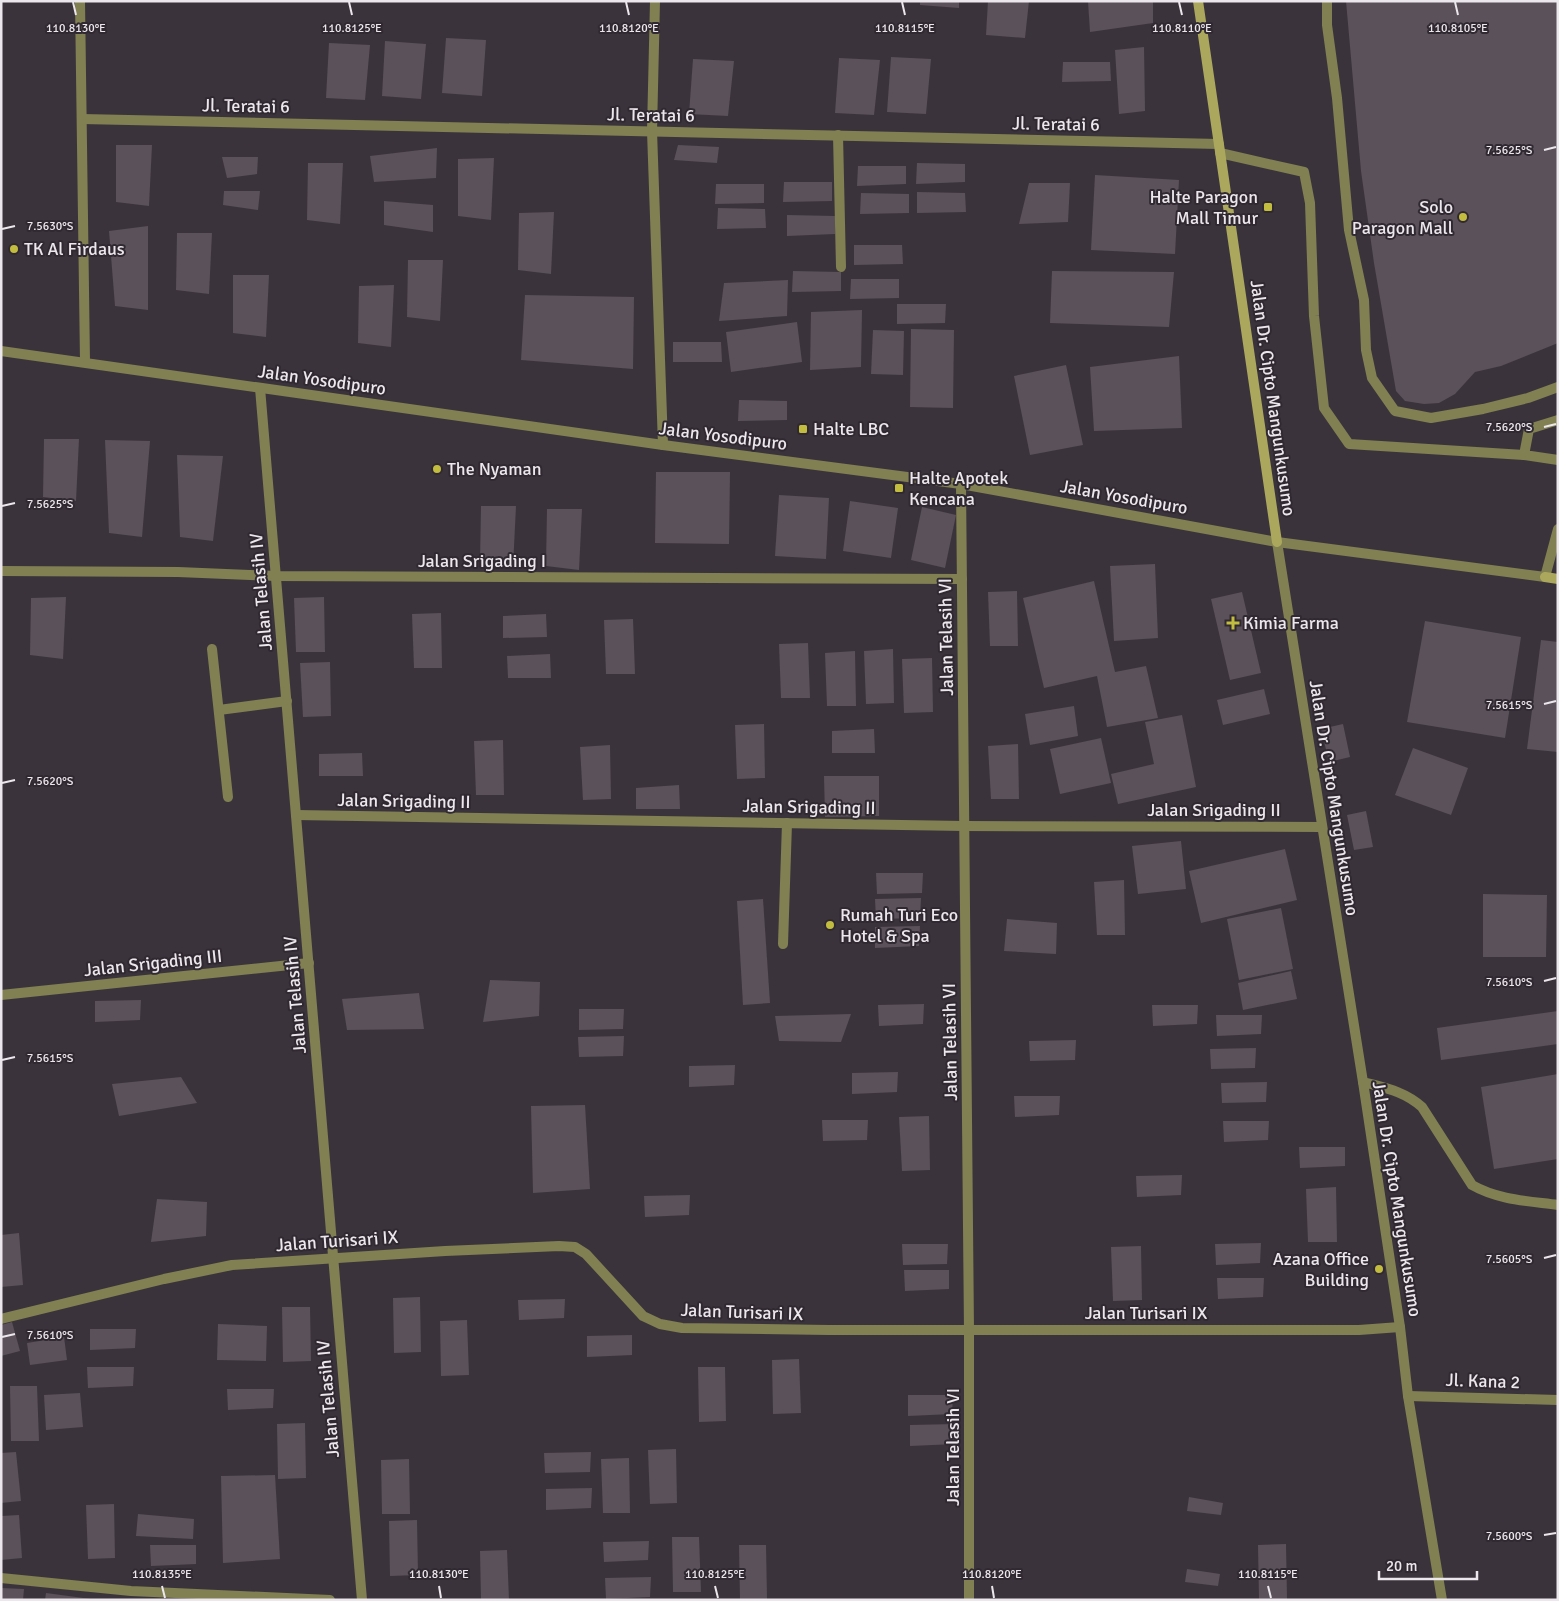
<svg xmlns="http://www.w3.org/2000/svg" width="1559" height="1601" viewBox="0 0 1559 1601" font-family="Signika,sans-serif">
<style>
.building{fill:#5a515a}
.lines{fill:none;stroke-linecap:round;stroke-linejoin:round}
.service{stroke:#818052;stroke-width:10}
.minor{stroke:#818052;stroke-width:10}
.tertiary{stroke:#818052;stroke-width:10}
.secondary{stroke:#aba85d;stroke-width:10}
.ticks{fill:none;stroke:#ece7ec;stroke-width:2}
.poi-dot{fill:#c2bd3f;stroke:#312931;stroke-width:2}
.labels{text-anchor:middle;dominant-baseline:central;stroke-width:4;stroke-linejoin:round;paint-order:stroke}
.street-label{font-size:18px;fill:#ece7ec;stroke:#312931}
.poi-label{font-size:18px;fill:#ece7ec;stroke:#312931;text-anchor:start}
.ticks-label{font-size:12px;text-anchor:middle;fill:#ece7ec;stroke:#312931;stroke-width:4;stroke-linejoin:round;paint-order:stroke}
</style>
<rect width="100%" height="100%" fill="#3b333b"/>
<g class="building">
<path d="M 920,1 L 959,1 L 959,8 L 920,5 Z"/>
<path d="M 988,1 L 1029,1 L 1025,38 L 986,35 Z"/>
<path d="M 1088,1 L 1153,1 L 1153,23 L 1090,32 Z"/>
<path d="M 1346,1 L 1558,1 L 1558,343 L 1501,366 L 1475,372 L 1455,394 L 1439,403 L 1424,404 L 1405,401 L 1396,391 L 1374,263 L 1361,171 Z"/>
<path d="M 446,38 L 486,40 L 482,96 L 442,93 Z"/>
<path d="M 385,41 L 426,44 L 421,99 L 382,96 Z"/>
<path d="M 329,43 L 370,45 L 365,100 L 326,98 Z"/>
<path d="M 1144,47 L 1145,111 L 1119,114 L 1115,50 Z"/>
<path d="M 891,57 L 931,59 L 926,114 L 887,112 Z"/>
<path d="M 839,58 L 880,60 L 874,115 L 835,113 Z"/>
<path d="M 693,59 L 734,61 L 728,116 L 689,114 Z"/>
<path d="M 1063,62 L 1110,62 L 1111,81 L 1062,82 Z"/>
<path d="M 116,145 L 152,145 L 149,206 L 116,202 Z"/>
<path d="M 678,145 L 719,147 L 717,163 L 674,160 Z"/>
<path d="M 437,148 L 436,178 L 374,182 L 370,156 Z"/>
<path d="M 222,157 L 258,157 L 257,174 L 227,178 Z"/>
<path d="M 494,158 L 491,220 L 458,216 L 458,159 Z"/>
<path d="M 308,163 L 343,163 L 340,224 L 307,220 Z"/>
<path d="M 917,163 L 965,164 L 965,182 L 916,184 Z"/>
<path d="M 858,166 L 906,166 L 906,184 L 857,186 Z"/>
<path d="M 1095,175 L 1179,180 L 1175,254 L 1091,250 Z"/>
<path d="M 784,182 L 832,182 L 832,201 L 783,202 Z"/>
<path d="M 1029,183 L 1070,183 L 1068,222 L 1019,224 Z"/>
<path d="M 716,184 L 764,184 L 764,203 L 715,204 Z"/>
<path d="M 224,191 L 260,191 L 258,210 L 223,205 Z"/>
<path d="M 917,192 L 965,193 L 966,212 L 917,213 Z"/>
<path d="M 861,193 L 909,194 L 909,213 L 860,214 Z"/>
<path d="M 384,201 L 433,205 L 433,232 L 384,225 Z"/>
<path d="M 718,208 L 765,209 L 766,228 L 717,229 Z"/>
<path d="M 554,212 L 551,274 L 518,270 L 519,213 Z"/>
<path d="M 787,215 L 835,216 L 835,234 L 787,236 Z"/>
<path d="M 148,226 L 148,310 L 115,306 L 109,231 Z"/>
<path d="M 177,233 L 212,233 L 209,294 L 176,290 Z"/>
<path d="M 854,245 L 902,245 L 903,264 L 854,265 Z"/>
<path d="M 408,260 L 443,260 L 440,321 L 407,317 Z"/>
<path d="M 793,271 L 841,272 L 841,291 L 792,292 Z"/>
<path d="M 1052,271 L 1174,272 L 1169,327 L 1050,323 Z"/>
<path d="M 233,275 L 269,275 L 266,337 L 233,333 Z"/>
<path d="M 851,279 L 899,279 L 899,298 L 850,299 Z"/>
<path d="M 788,280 L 787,316 L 719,321 L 724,283 Z"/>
<path d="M 394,285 L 391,347 L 358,343 L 359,286 Z"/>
<path d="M 525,295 L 634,297 L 633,369 L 521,360 Z"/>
<path d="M 897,304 L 946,304 L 945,323 L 897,324 Z"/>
<path d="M 862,310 L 861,367 L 810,370 L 811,312 Z"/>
<path d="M 797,322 L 802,362 L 731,372 L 726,332 Z"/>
<path d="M 911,329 L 954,330 L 953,408 L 910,407 Z"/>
<path d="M 873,330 L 904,331 L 903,375 L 871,374 Z"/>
<path d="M 673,342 L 721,342 L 722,362 L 673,362 Z"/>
<path d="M 1179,356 L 1182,428 L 1094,431 L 1090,367 Z"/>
<path d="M 1066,365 L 1083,445 L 1030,455 L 1014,376 Z"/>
<path d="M 739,400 L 787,401 L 787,420 L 738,421 Z"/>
<path d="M 44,439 L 79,439 L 76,501 L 43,497 Z"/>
<path d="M 105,440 L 150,441 L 142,537 L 109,533 Z"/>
<path d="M 177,455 L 223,456 L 213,541 L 180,537 Z"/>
<path d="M 656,472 L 730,472 L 729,544 L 655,543 Z"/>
<path d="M 779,495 L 829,498 L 826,559 L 775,556 Z"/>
<path d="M 850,501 L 898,508 L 891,558 L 843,551 Z"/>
<path d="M 481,506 L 516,506 L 513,567 L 480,563 Z"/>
<path d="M 922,507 L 956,515 L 945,568 L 911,560 Z"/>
<path d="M 547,509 L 582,509 L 579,570 L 546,566 Z"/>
<path d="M 1155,564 L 1158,638 L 1114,641 L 1110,566 Z"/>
<path d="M 1094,581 L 1115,672 L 1146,666 L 1158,718 L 1107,727 L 1097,676 L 1044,688 L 1023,598 Z"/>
<path d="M 1017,591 L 1018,646 L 990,646 L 988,592 Z"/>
<path d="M 1242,592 L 1261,673 L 1230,680 L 1211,599 Z"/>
<path d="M 66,597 L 63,659 L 30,655 L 31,598 Z"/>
<path d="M 324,597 L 325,652 L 296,652 L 294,598 Z"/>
<path d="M 441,613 L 442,668 L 414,668 L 412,614 Z"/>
<path d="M 546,614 L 547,637 L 503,638 L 503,616 Z"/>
<path d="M 633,619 L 635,674 L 606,674 L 604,620 Z"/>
<path d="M 1425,621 L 1521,637 L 1505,738 L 1407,722 Z"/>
<path d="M 1541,640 L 1558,642 L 1558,752 L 1527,749 Z"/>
<path d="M 808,643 L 810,698 L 781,698 L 779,644 Z"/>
<path d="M 893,649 L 894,703 L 866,704 L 864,651 Z"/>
<path d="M 855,651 L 856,706 L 827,706 L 825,653 Z"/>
<path d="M 550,654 L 551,678 L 508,678 L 507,656 Z"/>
<path d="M 932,658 L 933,712 L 904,713 L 902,659 Z"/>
<path d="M 330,662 L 331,716 L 303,717 L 300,663 Z"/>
<path d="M 1264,689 L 1270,714 L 1223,725 L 1217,700 Z"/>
<path d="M 1074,706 L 1078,736 L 1030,745 L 1025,714 Z"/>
<path d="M 1182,715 L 1196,787 L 1118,804 L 1111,774 L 1154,764 L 1145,722 Z"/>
<path d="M 764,724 L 765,778 L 737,779 L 735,725 Z"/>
<path d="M 1343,724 L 1350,757 L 1329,762 L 1321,729 Z"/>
<path d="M 874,729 L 875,753 L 832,753 L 832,731 Z"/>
<path d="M 1101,738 L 1111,783 L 1060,794 L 1050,749 Z"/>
<path d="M 503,740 L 504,795 L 476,795 L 474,741 Z"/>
<path d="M 1018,744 L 1019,799 L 991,799 L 988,746 Z"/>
<path d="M 610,745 L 611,799 L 583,800 L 580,747 Z"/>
<path d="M 1413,748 L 1468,768 L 1451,815 L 1395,795 Z"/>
<path d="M 362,753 L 363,776 L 319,776 L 319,754 Z"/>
<path d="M 824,776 L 879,776 L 879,816 L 825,817 Z"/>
<path d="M 679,785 L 680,809 L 636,809 L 636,788 Z"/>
<path d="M 1366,811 L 1373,847 L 1354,850 L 1347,815 Z"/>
<path d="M 1181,841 L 1186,889 L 1138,894 L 1132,846 Z"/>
<path d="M 1285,849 L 1297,900 L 1201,923 L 1189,871 Z"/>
<path d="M 876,873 L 923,873 L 922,893 L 877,894 Z"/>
<path d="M 1124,880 L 1125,935 L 1097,935 L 1094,882 Z"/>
<path d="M 1483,894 L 1547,895 L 1546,957 L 1483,957 Z"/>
<path d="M 921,898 L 920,918 L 876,919 L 875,899 Z"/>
<path d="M 763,899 L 770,1003 L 743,1005 L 737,901 Z"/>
<path d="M 1281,908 L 1293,969 L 1239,980 L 1227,919 Z"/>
<path d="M 1007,919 L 1057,923 L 1056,954 L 1004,951 Z"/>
<path d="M 920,926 L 919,946 L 875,948 L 875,927 Z"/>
<path d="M 1291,971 L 1297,999 L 1243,1010 L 1238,983 Z"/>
<path d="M 490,980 L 540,982 L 539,1016 L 483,1022 Z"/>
<path d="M 419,993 L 424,1029 L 347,1030 L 342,999 Z"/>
<path d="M 141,1000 L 140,1020 L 95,1022 L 95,1001 Z"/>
<path d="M 924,1004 L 923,1024 L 879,1026 L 878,1005 Z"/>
<path d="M 1152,1005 L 1198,1005 L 1197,1024 L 1153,1026 Z"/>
<path d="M 579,1009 L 624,1009 L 623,1029 L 579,1030 Z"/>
<path d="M 1558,1011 L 1558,1044 L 1441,1060 L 1437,1028 Z"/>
<path d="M 851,1014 L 841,1042 L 779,1041 L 775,1016 Z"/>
<path d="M 1216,1015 L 1262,1015 L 1261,1034 L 1217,1036 Z"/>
<path d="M 624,1036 L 623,1056 L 579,1057 L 578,1037 Z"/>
<path d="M 1076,1040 L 1075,1060 L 1030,1061 L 1029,1041 Z"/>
<path d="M 1256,1048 L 1255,1068 L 1211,1069 L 1210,1049 Z"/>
<path d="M 735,1065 L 734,1085 L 689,1087 L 689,1066 Z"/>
<path d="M 898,1072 L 897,1092 L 852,1094 L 852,1073 Z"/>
<path d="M 1558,1074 L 1558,1159 L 1494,1169 L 1481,1087 Z"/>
<path d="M 181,1077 L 197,1103 L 119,1116 L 112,1084 Z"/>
<path d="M 1267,1082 L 1266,1102 L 1222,1103 L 1221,1083 Z"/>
<path d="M 1014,1096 L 1060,1096 L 1059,1115 L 1015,1117 Z"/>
<path d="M 585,1105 L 590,1189 L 533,1193 L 531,1106 Z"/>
<path d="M 929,1116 L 930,1170 L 902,1171 L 899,1117 Z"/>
<path d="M 822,1120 L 868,1120 L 867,1140 L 823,1141 Z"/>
<path d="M 1223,1121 L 1269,1121 L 1268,1140 L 1224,1142 Z"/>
<path d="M 1299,1147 L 1345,1147 L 1345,1166 L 1300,1168 Z"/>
<path d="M 1182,1175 L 1181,1195 L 1137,1197 L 1136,1176 Z"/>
<path d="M 1336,1187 L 1337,1242 L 1308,1242 L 1306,1189 Z"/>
<path d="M 690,1195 L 689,1215 L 645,1217 L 644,1196 Z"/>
<path d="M 157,1199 L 207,1202 L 206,1236 L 151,1242 Z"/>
<path d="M 19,1233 L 23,1285 L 1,1287 L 1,1235 Z"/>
<path d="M 1261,1243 L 1260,1263 L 1216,1265 L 1215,1244 Z"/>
<path d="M 902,1244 L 948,1244 L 947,1264 L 903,1265 Z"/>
<path d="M 1141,1246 L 1142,1300 L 1113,1301 L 1111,1247 Z"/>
<path d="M 904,1270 L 949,1270 L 949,1289 L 905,1291 Z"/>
<path d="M 1217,1278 L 1264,1278 L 1263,1297 L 1218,1299 Z"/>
<path d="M 420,1297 L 421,1352 L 394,1353 L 393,1298 Z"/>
<path d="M 565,1299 L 564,1318 L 519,1320 L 518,1300 Z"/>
<path d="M 282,1307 L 310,1307 L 311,1361 L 283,1362 Z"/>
<path d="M 467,1320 L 469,1375 L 441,1376 L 440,1321 Z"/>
<path d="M 12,1322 L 20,1351 L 1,1356 L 1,1325 Z"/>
<path d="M 218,1324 L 267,1326 L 266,1361 L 217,1360 Z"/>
<path d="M 90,1329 L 136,1329 L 135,1348 L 90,1350 Z"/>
<path d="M 632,1335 L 632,1355 L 587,1357 L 587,1336 Z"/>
<path d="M 64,1337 L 67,1360 L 30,1365 L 27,1343 Z"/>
<path d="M 799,1359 L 801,1413 L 773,1414 L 772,1360 Z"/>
<path d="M 87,1367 L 134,1367 L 133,1386 L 88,1388 Z"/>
<path d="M 698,1367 L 725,1367 L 726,1421 L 699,1422 Z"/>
<path d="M 10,1386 L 37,1386 L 39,1441 L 11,1441 Z"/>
<path d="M 227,1389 L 274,1389 L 273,1408 L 228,1410 Z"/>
<path d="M 80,1393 L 83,1427 L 46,1430 L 44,1395 Z"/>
<path d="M 908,1395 L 953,1395 L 952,1414 L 908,1416 Z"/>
<path d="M 305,1423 L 306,1478 L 278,1479 L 277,1424 Z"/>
<path d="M 956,1424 L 955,1444 L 910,1446 L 910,1425 Z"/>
<path d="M 676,1449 L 677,1503 L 650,1504 L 648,1450 Z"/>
<path d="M 16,1452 L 21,1501 L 1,1503 L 1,1453 Z"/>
<path d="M 591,1452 L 590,1472 L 545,1473 L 544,1453 Z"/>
<path d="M 629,1458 L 630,1513 L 603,1513 L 601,1459 Z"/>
<path d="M 409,1459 L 410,1514 L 382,1514 L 381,1460 Z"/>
<path d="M 275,1475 L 280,1559 L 223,1563 L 221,1476 Z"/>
<path d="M 592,1488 L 591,1508 L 546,1510 L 546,1489 Z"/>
<path d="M 1189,1497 L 1223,1503 L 1221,1515 L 1187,1511 Z"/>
<path d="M 114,1504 L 115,1558 L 88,1559 L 86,1505 Z"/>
<path d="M 138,1514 L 194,1519 L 193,1539 L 136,1536 Z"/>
<path d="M 19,1515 L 22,1558 L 1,1560 L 1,1516 Z"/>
<path d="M 417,1520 L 418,1575 L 390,1576 L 389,1521 Z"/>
<path d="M 672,1537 L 699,1537 L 701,1592 L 673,1592 Z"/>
<path d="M 649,1541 L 648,1560 L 604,1562 L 603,1542 Z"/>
<path d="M 1286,1544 L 1287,1599 L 1259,1599 L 1258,1545 Z"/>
<path d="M 150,1545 L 196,1545 L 196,1564 L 151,1566 Z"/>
<path d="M 739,1545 L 766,1545 L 767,1599 L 740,1600 Z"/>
<path d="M 507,1550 L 509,1600 L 481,1600 L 480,1551 Z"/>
<path d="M 1187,1569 L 1220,1574 L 1218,1586 L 1185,1582 Z"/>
<path d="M 651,1577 L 650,1597 L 606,1599 L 605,1578 Z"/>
<path d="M 1,1588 L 24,1589 L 23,1600 L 1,1600 Z"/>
<path d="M 46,1593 L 91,1599 L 90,1600 L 45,1600 Z"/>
</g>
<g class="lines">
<g class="service">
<path d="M 1327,1 L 1327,25 L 1337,98 L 1349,230 L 1364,300 L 1366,350 L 1372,378 L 1395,411 L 1431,418 L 1483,409 L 1528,398 L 1558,387"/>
<path d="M 1220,153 L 1304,172 L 1310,203 L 1314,316 L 1324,408 L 1349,444 L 1524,455"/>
<path d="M 1558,420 L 1529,429 L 1524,455 L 1558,460"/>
<path d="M 1545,577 L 1558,529"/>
<path d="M 212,649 L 228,797"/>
<path d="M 219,710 L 287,701"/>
<path d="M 1363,1082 C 1385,1088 1404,1091 1422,1107 L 1472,1185 C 1498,1200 1529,1201 1558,1205"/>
</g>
<g class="minor">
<path d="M 80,1 L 85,362"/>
<path d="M 655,1 L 652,131 L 663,445"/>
<path d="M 82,119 L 1219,144"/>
<path d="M 838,135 L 841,267"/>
<path d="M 260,388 L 362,1600"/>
<path d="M 961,484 L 969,1331 L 969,1600"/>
<path d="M 1,571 L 178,572 L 276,576 L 962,579"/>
<path d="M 296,815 L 964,826 L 1322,827"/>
<path d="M 783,944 L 787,823"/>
<path d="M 1,995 L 309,963"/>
<path d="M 1,1319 L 164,1279 L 232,1265 L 445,1251 L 559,1246 L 575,1247 L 586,1254 L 643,1316 L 660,1324 L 682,1328 L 829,1330 L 1359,1330 L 1400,1327"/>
<path d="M 1408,1396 L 1558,1400"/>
<path d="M 1,1578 L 131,1591 L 330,1600"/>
</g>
<g class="tertiary">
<path d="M 1,351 L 663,445 L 961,484 L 1277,542 L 1545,577"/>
<path d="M 1277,542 L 1363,1082 L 1400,1327 L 1408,1396 L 1442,1600"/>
</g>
<g class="secondary">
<path d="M 1198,1 L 1277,542"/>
<path d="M 1545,577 L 1558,579"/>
</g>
</g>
<path class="ticks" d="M 73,2 L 76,15M 349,2 L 352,15M 626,2 L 629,15M 902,2 L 905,15M 1179,2 L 1182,15M 1455,2 L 1458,15M 1544,150 L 1556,147M 2,229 L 15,226M 1544,427 L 1556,424M 2,506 L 15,503M 1544,704 L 1556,701M 2,783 L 15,780M 1544,981 L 1556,978M 2,1060 L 15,1057M 1544,1258 L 1556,1255M 2,1337 L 15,1334M 1544,1535 L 1556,1533M 162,1586 L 165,1598M 439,1586 L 441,1598M 715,1586 L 718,1598M 992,1586 L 994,1598M 1268,1586 L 1271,1598"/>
<g class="poi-dot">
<rect x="1263" y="202" width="10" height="10" rx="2.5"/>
<circle cx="1463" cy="217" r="5"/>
<circle cx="14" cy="249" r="5"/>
<rect x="798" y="424" width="10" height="10" rx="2.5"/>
<circle cx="437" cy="469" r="5"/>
<rect x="894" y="483" width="10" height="10" rx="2.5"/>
<path d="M1230.5 615.5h5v5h5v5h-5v5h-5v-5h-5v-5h5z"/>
<circle cx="830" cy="925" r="5"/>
<circle cx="1379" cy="1269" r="5"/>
</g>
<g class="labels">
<g class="street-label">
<text transform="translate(246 106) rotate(1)">Jl. Teratai 6</text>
<text transform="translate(651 115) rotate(1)">Jl. Teratai 6</text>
<text transform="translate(1056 124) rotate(1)">Jl. Teratai 6</text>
<text transform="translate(322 380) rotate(8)">Jalan Yosodipuro</text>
<text transform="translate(1273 398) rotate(82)">Jalan Dr. Cipto Mangunkusumo</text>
<text transform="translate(723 436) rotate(7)">Jalan Yosodipuro</text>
<text transform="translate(1124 497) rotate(10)">Jalan Yosodipuro</text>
<text x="482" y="561">Jalan Srigading I</text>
<text transform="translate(261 592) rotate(-95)">Jalan Telasih IV</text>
<text transform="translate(946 637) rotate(-91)">Jalan Telasih VI</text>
<text transform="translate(1334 798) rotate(81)">Jalan Dr. Cipto Mangunkusumo</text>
<text transform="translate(404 801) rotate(1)">Jalan Srigading II</text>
<text transform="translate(809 807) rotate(1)">Jalan Srigading II</text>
<text x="1214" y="810">Jalan Srigading II</text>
<text transform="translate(153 963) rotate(-6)">Jalan Srigading III</text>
<text transform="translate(295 995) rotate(-95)">Jalan Telasih IV</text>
<text transform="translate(950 1042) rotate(-91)">Jalan Telasih VI</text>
<text transform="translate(1397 1199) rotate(81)">Jalan Dr. Cipto Mangunkusumo</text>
<text transform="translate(337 1241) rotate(-4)">Jalan Turisari IX</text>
<text transform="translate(742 1312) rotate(2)">Jalan Turisari IX</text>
<text x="1146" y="1313">Jalan Turisari IX</text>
<text transform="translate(1483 1381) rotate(2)">Jl. Kana 2</text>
<text transform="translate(328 1399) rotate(-95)">Jalan Telasih IV</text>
<text transform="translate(953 1447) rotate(-90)">Jalan Telasih VI</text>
</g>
<g class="poi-label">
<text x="1258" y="197" text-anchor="end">Halte Paragon<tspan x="1258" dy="21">Mall Timur</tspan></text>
<text x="1453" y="207" text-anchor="end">Solo<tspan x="1453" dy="21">Paragon Mall</tspan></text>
<text x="24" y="249">TK Al Firdaus</text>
<text x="813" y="429">Halte LBC</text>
<text x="447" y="469">The Nyaman</text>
<text x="909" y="478">Halte Apotek<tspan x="909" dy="21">Kencana</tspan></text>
<text x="1243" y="623">Kimia Farma</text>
<text x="840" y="915">Rumah Turi Eco<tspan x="840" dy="21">Hotel &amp; Spa</tspan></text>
<text x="1369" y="1259" text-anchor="end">Azana Office<tspan x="1369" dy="21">Building</tspan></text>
</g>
</g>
<g class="ticks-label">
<text x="76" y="32">110.8130°E</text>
<text x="352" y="32">110.8125°E</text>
<text x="629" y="32">110.8120°E</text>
<text x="905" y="32">110.8115°E</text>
<text x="1182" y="32">110.8110°E</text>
<text x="1458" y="32">110.8105°E</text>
<text x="1509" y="154">7.5625°S</text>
<text x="50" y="230">7.5630°S</text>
<text x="1509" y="431">7.5620°S</text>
<text x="50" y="508">7.5625°S</text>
<text x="1509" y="709">7.5615°S</text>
<text x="50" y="785">7.5620°S</text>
<text x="1509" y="986">7.5610°S</text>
<text x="50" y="1062">7.5615°S</text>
<text x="1509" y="1263">7.5605°S</text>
<text x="50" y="1339">7.5610°S</text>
<text x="1509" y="1540">7.5600°S</text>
<text x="162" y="1578">110.8135°E</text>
<text x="439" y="1578">110.8130°E</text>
<text x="715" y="1578">110.8125°E</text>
<text x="992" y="1578">110.8120°E</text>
<text x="1268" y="1578">110.8115°E</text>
</g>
<rect width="1559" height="1601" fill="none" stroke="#ece7ec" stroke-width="5"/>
<path d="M1379 1571v8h98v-8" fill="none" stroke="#ece7ec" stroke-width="2.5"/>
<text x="1386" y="1571" font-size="15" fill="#ece7ec" stroke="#312931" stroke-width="4" paint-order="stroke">20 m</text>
</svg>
